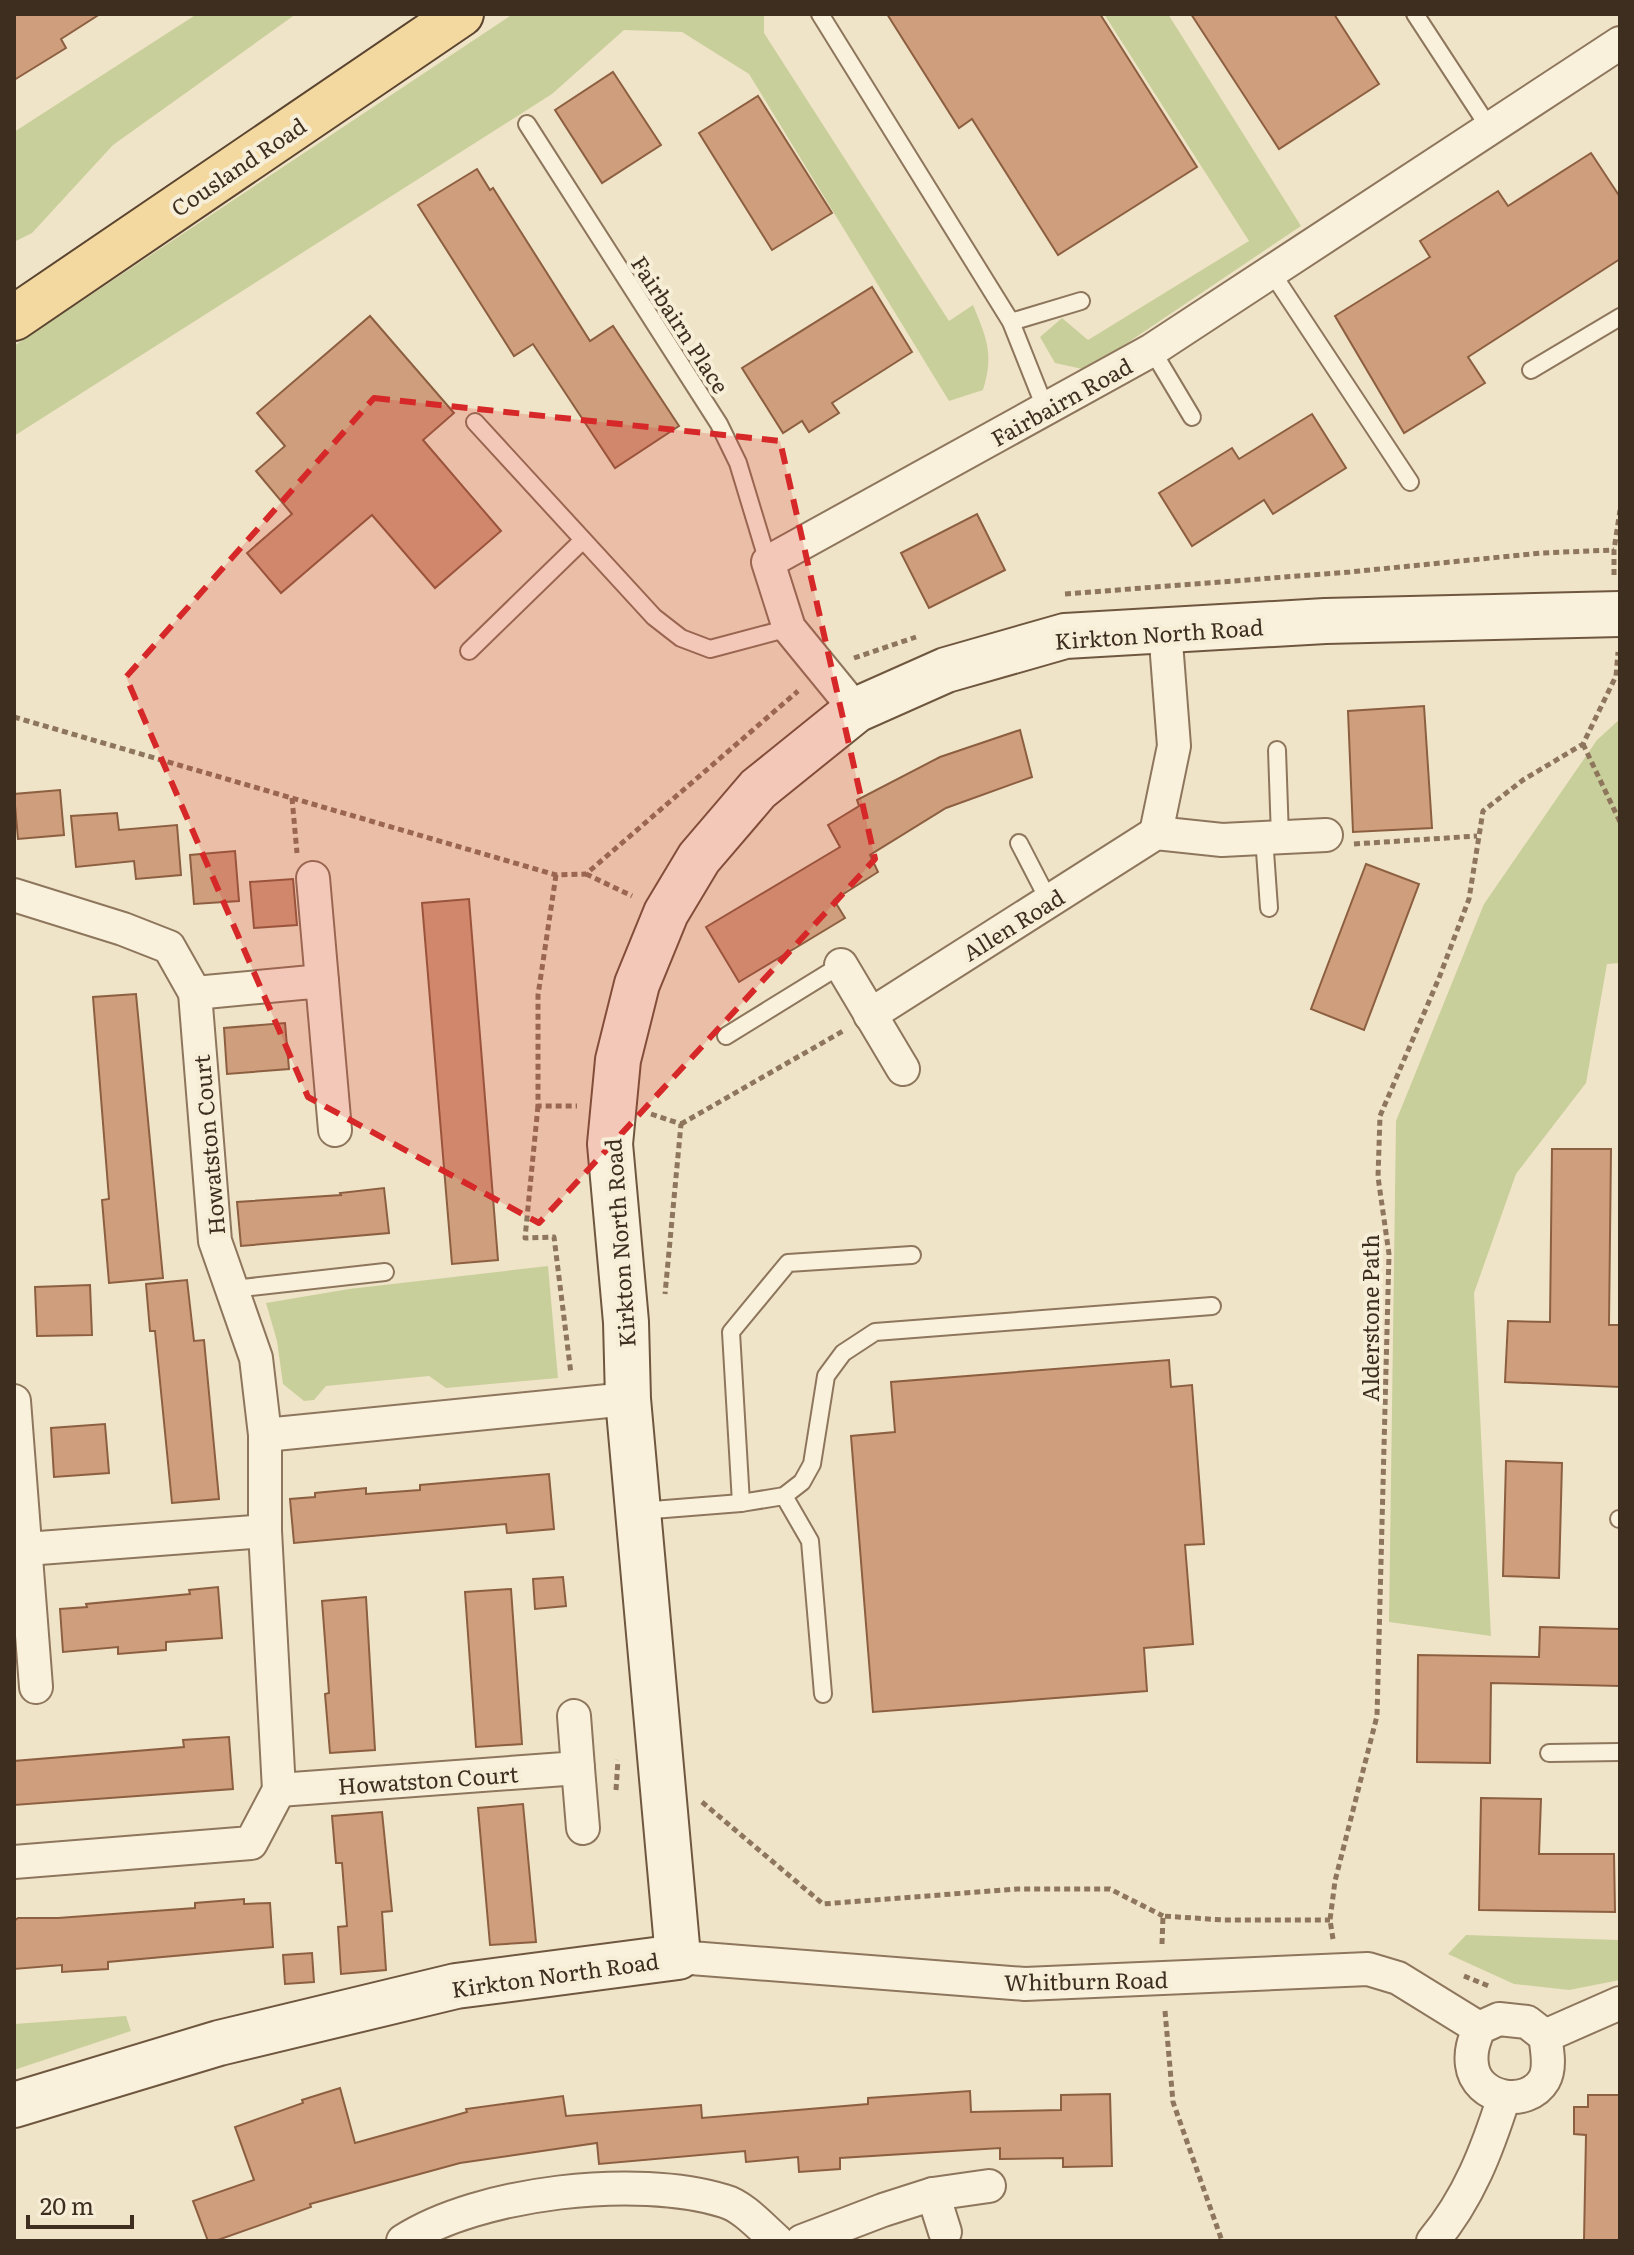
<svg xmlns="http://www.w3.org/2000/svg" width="1634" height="2255" viewBox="0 0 1634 2255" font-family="Literata,serif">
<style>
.green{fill:#c9cf9b}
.building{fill:#cf9f7d;stroke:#8d5f41;stroke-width:2}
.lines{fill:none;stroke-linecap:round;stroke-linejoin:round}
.service-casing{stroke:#8d765c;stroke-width:20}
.minor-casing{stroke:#8d765c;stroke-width:36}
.secondary-casing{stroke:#6f573f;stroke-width:48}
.primary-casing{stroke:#5b4430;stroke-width:48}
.path{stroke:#8d765c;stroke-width:5;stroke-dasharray:6 4;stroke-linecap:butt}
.service{stroke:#faf1dc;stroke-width:16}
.minor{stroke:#faf1dc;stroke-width:32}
.secondary{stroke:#faf1dc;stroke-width:44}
.primary{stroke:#f3d9a0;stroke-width:44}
.marked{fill:#d62828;fill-opacity:0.2;stroke:#d62828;stroke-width:6;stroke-dasharray:16 10;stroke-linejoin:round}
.labels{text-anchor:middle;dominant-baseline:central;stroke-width:8;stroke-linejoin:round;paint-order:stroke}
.street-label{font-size:22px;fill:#3d2e20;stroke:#f7eed8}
</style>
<rect width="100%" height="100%" fill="#f0e4c8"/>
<g class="green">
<path d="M 197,14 L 296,14 L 113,145 L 32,233 L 14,242 L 14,132 Z"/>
<path d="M 513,14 L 764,14 L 764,33 L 949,321 L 973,305 C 987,339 994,354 983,390 L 949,401 L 749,74 L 682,32 L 624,30 L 552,94 L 14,436 L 14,346 Z"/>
<path d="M 1104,14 L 1168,14 L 1301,226 L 1087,370 L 1055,363 L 1040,337 L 1062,318 L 1088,340 L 1249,241 Z"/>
<path d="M 1620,719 L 1620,963 L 1607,964 L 1586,1083 L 1516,1174 L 1474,1293 L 1491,1636 L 1389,1622 L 1396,1121 L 1484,904 L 1597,740 Z"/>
<path d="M 548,1266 L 558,1378 L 446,1388 L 429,1376 L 326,1386 L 314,1400 L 304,1401 L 283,1384 L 277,1341 L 266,1303 L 349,1289 Z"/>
<path d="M 1466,1935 L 1620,1940 L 1620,1980 L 1569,1990 L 1514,1984 L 1448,1954 Z"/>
<path d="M 126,2016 L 131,2031 L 14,2070 L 14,2024 Z"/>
</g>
<g class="building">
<path d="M 14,14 L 100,14 L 61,39 L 66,48 L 14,80 Z"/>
<path d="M 887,14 L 1100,14 L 1197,167 L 1058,255 L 972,119 L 959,128 Z"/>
<path d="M 1191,14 L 1334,14 L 1379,84 L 1279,149 Z"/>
<path d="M 613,72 L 661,145 L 602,183 L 555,110 Z"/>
<path d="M 758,96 L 832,213 L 772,250 L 699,133 Z"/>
<path d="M 1591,153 L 1620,197 L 1620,259 L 1468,357 L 1485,383 L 1404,433 L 1335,316 L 1430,257 L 1420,241 L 1498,191 L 1508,206 Z"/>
<path d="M 477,169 L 490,190 L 493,188 L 590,341 L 613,326 L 679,426 L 615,468 L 533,344 L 514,356 L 418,205 Z"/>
<path d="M 872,287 L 912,352 L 832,403 L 839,413 L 809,432 L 802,421 L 783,433 L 742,368 Z"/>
<path d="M 370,316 L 454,413 L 423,440 L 501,531 L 435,588 L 372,515 L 281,593 L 247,553 L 292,514 L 256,471 L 285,446 L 257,413 Z"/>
<path d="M 1312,414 L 1346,468 L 1273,514 L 1264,500 L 1192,546 L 1159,493 L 1232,448 L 1239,459 Z"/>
<path d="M 977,514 L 1005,570 L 929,608 L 901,553 Z"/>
<path d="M 1424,706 L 1432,828 L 1353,832 L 1348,711 Z"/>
<path d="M 1020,730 L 1032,777 L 946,808 L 870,855 L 878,872 L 834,900 L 845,918 L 739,982 L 706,927 L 840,847 L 828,825 L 859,806 L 857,800 L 940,757 Z"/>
<path d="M 60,790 L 64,835 L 18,839 L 14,794 Z"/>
<path d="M 117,813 L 119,830 L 177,825 L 181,875 L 136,879 L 134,861 L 76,867 L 71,816 Z"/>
<path d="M 235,851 L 239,901 L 194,904 L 190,855 Z"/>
<path d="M 1366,864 L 1419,884 L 1364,1030 L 1311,1009 Z"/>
<path d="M 293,879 L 297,925 L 254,928 L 250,882 Z"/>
<path d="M 469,899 L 498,1260 L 452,1264 L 422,903 Z"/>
<path d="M 136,994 L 163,1278 L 109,1283 L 102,1200 L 109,1199 L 93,997 Z"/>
<path d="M 285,1023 L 289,1069 L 227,1074 L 224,1028 Z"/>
<path d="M 1552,1149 L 1611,1149 L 1609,1325 L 1620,1325 L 1620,1387 L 1505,1382 L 1508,1321 L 1550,1322 Z"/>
<path d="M 384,1188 L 389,1233 L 241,1246 L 237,1202 L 341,1195 L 340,1193 Z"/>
<path d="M 187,1280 L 194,1341 L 204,1340 L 219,1499 L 172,1503 L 155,1331 L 150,1331 L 146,1284 Z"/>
<path d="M 90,1285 L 92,1335 L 37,1336 L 35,1287 Z"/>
<path d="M 1169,1360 L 1171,1387 L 1192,1385 L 1204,1544 L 1185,1545 L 1193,1644 L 1144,1648 L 1147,1691 L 873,1712 L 851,1436 L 895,1432 L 891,1382 Z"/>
<path d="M 105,1424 L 109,1473 L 54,1477 L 51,1428 Z"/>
<path d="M 1506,1461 L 1562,1463 L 1559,1578 L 1503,1576 Z"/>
<path d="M 549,1474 L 554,1529 L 507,1533 L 506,1524 L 294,1543 L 290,1499 L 315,1497 L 315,1493 L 366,1488 L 366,1494 L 420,1490 L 420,1485 Z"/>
<path d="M 563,1577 L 566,1606 L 535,1609 L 533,1579 Z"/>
<path d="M 218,1587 L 222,1638 L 166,1642 L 166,1650 L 118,1654 L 118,1647 L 63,1652 L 60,1609 L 87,1607 L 86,1604 L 190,1594 L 189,1590 Z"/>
<path d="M 511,1589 L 522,1744 L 476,1747 L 465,1592 Z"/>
<path d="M 366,1597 L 375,1750 L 330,1753 L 325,1694 L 329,1693 L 322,1601 Z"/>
<path d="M 1540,1627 L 1620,1629 L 1620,1686 L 1491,1683 L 1490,1763 L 1417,1762 L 1418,1655 L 1539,1657 Z"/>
<path d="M 229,1737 L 233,1789 L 14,1805 L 14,1761 L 184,1747 L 183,1740 Z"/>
<path d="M 1481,1798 L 1541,1799 L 1539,1854 L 1614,1854 L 1615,1912 L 1479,1910 Z"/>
<path d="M 523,1804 L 536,1942 L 490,1945 L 478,1808 Z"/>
<path d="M 382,1812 L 392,1911 L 382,1912 L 386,1970 L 341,1974 L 338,1927 L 347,1926 L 342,1863 L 336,1863 L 332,1816 Z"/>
<path d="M 244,1899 L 244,1904 L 270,1903 L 273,1947 L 108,1962 L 108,1969 L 62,1972 L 62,1965 L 14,1969 L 14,1921 L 18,1918 L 58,1918 L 195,1908 L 195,1903 Z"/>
<path d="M 312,1953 L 314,1982 L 285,1984 L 283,1955 Z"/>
<path d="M 340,2088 L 355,2143 L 467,2112 L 466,2109 L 563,2096 L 566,2116 L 701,2105 L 702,2118 L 868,2104 L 868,2098 L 970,2091 L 971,2112 L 1061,2110 L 1061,2095 L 1110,2094 L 1112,2166 L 1063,2167 L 1063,2158 L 1000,2159 L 1000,2148 L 840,2158 L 840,2169 L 799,2172 L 798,2157 L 746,2162 L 745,2151 L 599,2164 L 597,2143 L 460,2163 L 310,2204 L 311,2207 L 215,2241 L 208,2241 L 193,2201 L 254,2180 L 235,2127 L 303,2103 L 302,2100 Z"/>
<path d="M 1588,2095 L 1620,2095 L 1620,2241 L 1584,2241 L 1586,2135 L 1574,2134 L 1574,2107 L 1588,2107 Z"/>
</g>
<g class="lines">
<defs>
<g id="service">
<path d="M 820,14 L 1011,322 L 1046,410"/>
<path d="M 1415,14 L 1490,129"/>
<path d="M 527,124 L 719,424 L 738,463 L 768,562"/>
<path d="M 1272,273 L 1410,482"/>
<path d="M 1011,322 L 1081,301"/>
<path d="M 1152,350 L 1192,417"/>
<path d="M 1531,370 L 1620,317"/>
<path d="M 475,422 L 654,617 L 681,638 L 710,649 L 789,628"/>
<path d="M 469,651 L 583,540"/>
<path d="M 1277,750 L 1280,837"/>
<path d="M 1264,837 L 1269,908"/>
<path d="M 1019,843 L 1049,901"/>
<path d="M 726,1036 L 841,965"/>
<path d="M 233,1289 L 385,1272"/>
<path d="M 784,1496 L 810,1541 L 823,1694"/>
<path d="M 741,1503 L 731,1332 L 788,1263 L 912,1255"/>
<path d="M 640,1511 L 741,1503 L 784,1496 L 802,1482 L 812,1464 L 826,1376 L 843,1353 L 875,1332 L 1212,1306"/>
<path d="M 1619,1519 L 1620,1519"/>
<path d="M 1549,1753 L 1620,1752"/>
</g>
<g id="minor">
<path d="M 856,710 L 789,628 L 768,562 L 1152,350 L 1620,43"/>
<path d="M 1156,833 L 1174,746 L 1165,629"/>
<path d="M 313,878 L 322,981"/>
<path d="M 14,895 L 123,929 L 169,947 L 195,993 L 215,1241 L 256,1358 L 265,1435 L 265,1531 L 279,1790 L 251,1843 L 14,1862"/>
<path d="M 841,965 L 903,1069"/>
<path d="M 195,993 L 322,981 L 335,1130"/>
<path d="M 870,1015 L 1156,833 L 1222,840 L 1326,835"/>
<path d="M 14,1401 L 36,1687"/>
<path d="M 265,1435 L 628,1399"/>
<path d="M 26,1549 L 265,1531"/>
<path d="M 578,1768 L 583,1828"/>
<path d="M 279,1790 L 578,1768 L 574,1716"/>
<path d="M 678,1957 L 1025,1984 L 1368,1969 L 1398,1978 L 1479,2028"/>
<path d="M 1499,2019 L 1527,2022 L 1545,2036 C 1547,2049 1551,2068 1544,2080 C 1527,2109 1476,2099 1472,2065 C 1470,2051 1474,2041 1479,2028 Z"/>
<path d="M 1545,2036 L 1620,2003"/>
<path d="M 933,2194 L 945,2232"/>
<path d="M 403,2241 C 479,2192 637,2174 724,2201 C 743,2206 762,2228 777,2241"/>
<path d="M 802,2241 L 883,2210 L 933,2194 L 989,2186"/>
<path d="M 1433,2241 C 1469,2198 1487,2150 1504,2097"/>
</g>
<path id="secondary" d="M 14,2105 L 219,2043 L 456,1986 L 678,1957 L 628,1399 L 626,1322 L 610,1144 L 618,1060 L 637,984 L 666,913 L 699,858 L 758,789 L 856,710 L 946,670 L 1065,636 L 1325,621 L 1620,614"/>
<path id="primary" d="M 14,318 L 461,14"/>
</defs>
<use href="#service" class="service-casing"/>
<use href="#minor" class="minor-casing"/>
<use href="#secondary" class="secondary-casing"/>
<use href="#primary" class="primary-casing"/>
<g class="path">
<path d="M 1614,575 L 1614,550 L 1620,510"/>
<path d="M 1065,594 L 1350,572 L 1541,553 L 1614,550"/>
<path d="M 854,658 L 916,637"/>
<path d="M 14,717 L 556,875 L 586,874 L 798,691"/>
<path d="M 1583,744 L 1620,822"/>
<path d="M 292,798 L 297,853"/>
<path d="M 1354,844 L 1477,836"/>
<path d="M 586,874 L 632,896"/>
<path d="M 556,875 L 538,995 L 538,1106 L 577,1106"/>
<path d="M 538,1106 L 525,1238 L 554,1237 L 571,1374"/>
<path d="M 651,1114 L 681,1124 L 665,1294"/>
<path d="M 681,1124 L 843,1031"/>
<path d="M 616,1790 L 618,1760"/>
<path d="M 702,1802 L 823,1904 L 1017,1889 L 1110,1889 L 1163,1916"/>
<path d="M 1333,1939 L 1330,1920 L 1335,1881 L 1377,1716 L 1389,1254 L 1378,1177 L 1380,1116 L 1439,978 L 1469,899 L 1483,811 L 1523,780 L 1583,744 L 1616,676 L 1618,652"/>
<path d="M 1162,1944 L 1163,1916 L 1224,1920 L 1330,1920"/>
<path d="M 1464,1976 L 1491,1987"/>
<path d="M 1165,2011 L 1173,2102 L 1222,2241"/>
</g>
<use href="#service" class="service"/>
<use href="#minor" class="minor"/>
<use href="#secondary" class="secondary"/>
<use href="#primary" class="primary"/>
</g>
<path class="marked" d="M 374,398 L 780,441 L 875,859 L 539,1223 L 308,1097 L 126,677 Z"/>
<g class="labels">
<g class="street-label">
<text transform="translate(238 166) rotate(-34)">Cousland Road</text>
<text transform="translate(681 324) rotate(57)">Fairbairn Place</text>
<text transform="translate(1061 401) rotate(-29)">Fairbairn Road</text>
<text transform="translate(1159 633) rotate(-4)">Kirkton North Road</text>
<text transform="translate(1013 924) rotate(-32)">Allen Road</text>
<text transform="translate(208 1145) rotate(-95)">Howatston Court</text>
<text transform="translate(619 1243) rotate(-94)">Kirkton North Road</text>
<text transform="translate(1369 1318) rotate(-90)">Alderstone Path</text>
<text transform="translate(428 1779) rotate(-4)">Howatston Court</text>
<text transform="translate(555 1974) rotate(-8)">Kirkton North Road</text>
<text transform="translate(1086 1980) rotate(-1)">Whitburn Road</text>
</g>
</g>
<rect width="1634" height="2255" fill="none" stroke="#3d2e20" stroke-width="32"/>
<path d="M28 2215v12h104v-12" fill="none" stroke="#3d2e20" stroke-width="4"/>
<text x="40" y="2215" font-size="24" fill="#3d2e20" stroke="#f7eed8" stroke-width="6" paint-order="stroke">20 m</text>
</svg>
